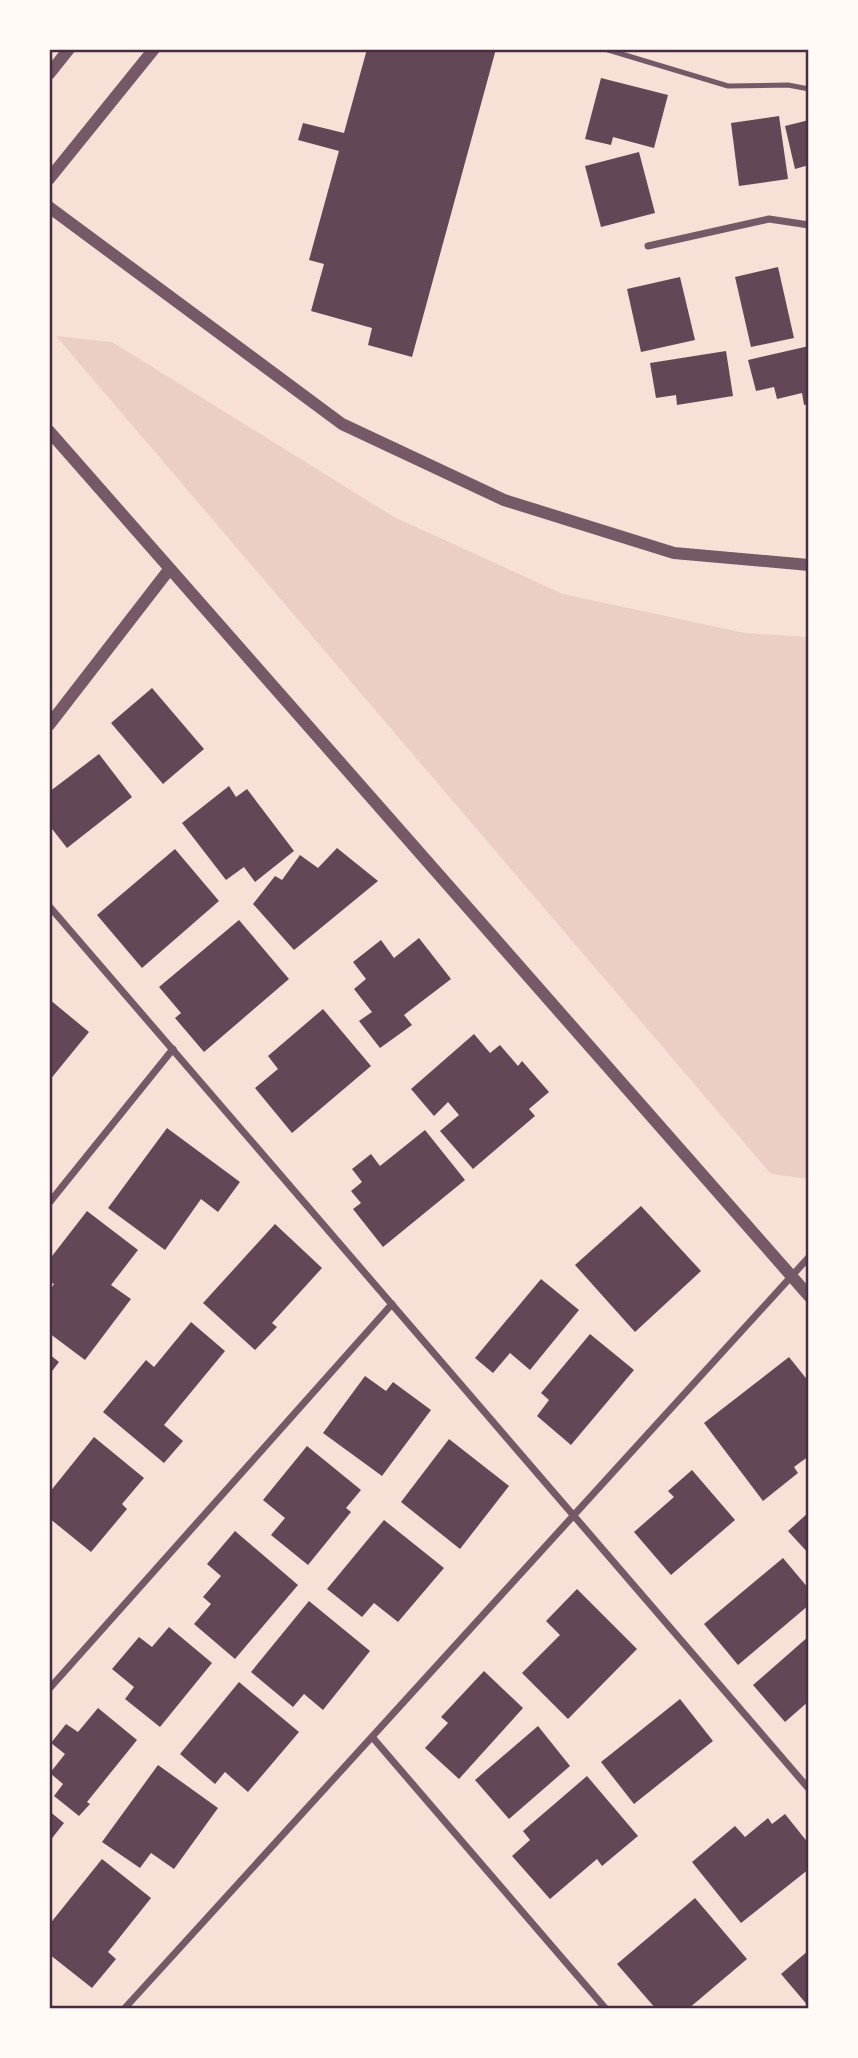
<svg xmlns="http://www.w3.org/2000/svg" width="858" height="2058" viewBox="0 0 858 2058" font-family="'Asap Condensed',sans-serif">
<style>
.green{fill:#ebcfc5}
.building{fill:#644757}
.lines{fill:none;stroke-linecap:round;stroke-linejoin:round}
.service{stroke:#755966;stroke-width:5}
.minor{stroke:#755966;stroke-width:7}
.tertiary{stroke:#755966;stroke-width:12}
.neatline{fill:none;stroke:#4a2c40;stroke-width:2.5}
</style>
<rect width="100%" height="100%" fill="#f7e1d7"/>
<path class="green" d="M 56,336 L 112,342 L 394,517 L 563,594 L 745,633 L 809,637 L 809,1179 L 771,1174 Z"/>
<g class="building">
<path d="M 367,49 L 496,49 L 412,357 L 368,345 L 372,328 L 311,311 L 324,264 L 309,260 L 339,151 L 298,140 L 303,123 L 344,133 Z"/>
<path d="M 601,78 L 668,95 L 654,148 L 613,137 L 611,145 L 585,139 Z"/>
<path d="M 779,116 L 788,179 L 739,186 L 731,123 Z"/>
<path d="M 809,120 L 809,165 L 795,169 L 785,126 Z"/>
<path d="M 639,152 L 655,213 L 601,227 L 585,166 Z"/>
<path d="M 778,267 L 794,338 L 751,347 L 735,277 Z"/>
<path d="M 680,277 L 695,340 L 641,352 L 627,289 Z"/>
<path d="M 809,346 L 809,404 L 804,405 L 802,393 L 777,399 L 774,387 L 756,391 L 748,360 Z"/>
<path d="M 726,351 L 733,396 L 677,405 L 676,395 L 656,398 L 650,363 Z"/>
<path d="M 152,688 L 204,749 L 163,784 L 111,723 Z"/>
<path d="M 99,754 L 132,797 L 67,848 L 49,825 L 49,792 Z"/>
<path d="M 229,786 L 236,797 L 247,789 L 294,851 L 255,882 L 244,867 L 226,880 L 182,823 Z"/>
<path d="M 337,848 L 378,881 L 294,950 L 253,904 L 275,876 L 282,880 L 300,855 L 318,868 Z"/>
<path d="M 175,849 L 219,901 L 142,968 L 97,915 Z"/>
<path d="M 239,920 L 289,979 L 204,1052 L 175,1018 L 181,1013 L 159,987 Z"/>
<path d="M 419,938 L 451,979 L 404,1015 L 412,1025 L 380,1048 L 359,1021 L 372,1012 L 354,989 L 366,979 L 353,962 L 381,940 L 394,958 Z"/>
<path d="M 49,999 L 89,1032 L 49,1081 Z"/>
<path d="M 323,1009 L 371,1066 L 292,1133 L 255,1088 L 278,1069 L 268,1056 Z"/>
<path d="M 474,1034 L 490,1053 L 500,1045 L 518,1066 L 522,1061 L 549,1092 L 529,1109 L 535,1116 L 473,1169 L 440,1131 L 459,1115 L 448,1102 L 434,1116 L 411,1089 Z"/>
<path d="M 167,1128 L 240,1182 L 218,1212 L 201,1199 L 165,1250 L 108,1208 Z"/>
<path d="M 425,1130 L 465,1180 L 383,1247 L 353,1209 L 361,1203 L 351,1191 L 362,1182 L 352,1169 L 371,1154 L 380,1166 Z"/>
<path d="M 641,1206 L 701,1271 L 635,1332 L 575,1265 Z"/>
<path d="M 87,1211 L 138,1250 L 111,1285 L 131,1299 L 85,1360 L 49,1333 L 49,1292 L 54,1284 L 49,1281 L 49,1260 Z"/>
<path d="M 275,1224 L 322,1268 L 272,1323 L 277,1327 L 255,1350 L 203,1303 Z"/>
<path d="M 541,1279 L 579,1310 L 530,1370 L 510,1353 L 493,1373 L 475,1358 Z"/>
<path d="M 191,1322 L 225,1351 L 164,1425 L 183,1441 L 164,1463 L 103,1412 L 146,1360 L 154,1367 Z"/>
<path d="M 590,1334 L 634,1370 L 571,1445 L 537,1416 L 549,1400 L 541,1393 Z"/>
<path d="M 49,1354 L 59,1362 L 49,1375 Z"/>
<path d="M 789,1357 L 809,1382 L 809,1456 L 794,1467 L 798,1473 L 763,1501 L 704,1423 Z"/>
<path d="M 365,1376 L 386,1391 L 393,1382 L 431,1410 L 382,1476 L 323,1433 Z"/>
<path d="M 94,1437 L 144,1478 L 122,1504 L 127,1509 L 91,1552 L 49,1518 L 49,1493 Z"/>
<path d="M 449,1439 L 509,1486 L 460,1549 L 401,1502 Z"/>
<path d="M 307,1446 L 361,1490 L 346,1508 L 351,1512 L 308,1565 L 271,1535 L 285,1518 L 263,1500 Z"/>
<path d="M 692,1470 L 735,1520 L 671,1575 L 634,1532 L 674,1497 L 668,1491 Z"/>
<path d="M 809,1512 L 809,1554 L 788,1531 Z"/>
<path d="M 384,1520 L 444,1568 L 398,1622 L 374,1603 L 362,1617 L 327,1589 Z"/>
<path d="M 235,1531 L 298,1585 L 235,1659 L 194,1624 L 211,1604 L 203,1597 L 221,1576 L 207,1564 Z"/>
<path d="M 783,1558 L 809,1589 L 809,1605 L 738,1665 L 704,1624 Z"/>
<path d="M 577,1589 L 637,1649 L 568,1719 L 522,1673 L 560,1635 L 546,1621 Z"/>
<path d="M 309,1601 L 370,1651 L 323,1710 L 304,1694 L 293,1707 L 251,1672 Z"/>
<path d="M 169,1627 L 212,1663 L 160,1727 L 125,1699 L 134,1687 L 112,1669 L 139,1637 L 152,1647 Z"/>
<path d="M 809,1636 L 809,1701 L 785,1722 L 753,1685 Z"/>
<path d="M 484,1671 L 523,1708 L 459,1779 L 425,1748 L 448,1723 L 441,1717 Z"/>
<path d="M 239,1682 L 299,1732 L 248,1792 L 225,1772 L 215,1784 L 180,1754 Z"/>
<path d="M 680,1699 L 713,1741 L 634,1804 L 601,1762 Z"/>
<path d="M 98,1708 L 137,1740 L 87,1802 L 90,1804 L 79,1816 L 54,1796 L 63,1784 L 50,1773 L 65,1754 L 51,1743 L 66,1724 L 78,1732 Z"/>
<path d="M 538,1726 L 570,1766 L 509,1819 L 475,1780 Z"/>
<path d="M 158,1765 L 218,1808 L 174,1869 L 151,1853 L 140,1868 L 102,1842 Z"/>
<path d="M 587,1776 L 638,1836 L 602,1866 L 597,1859 L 550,1899 L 512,1856 L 530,1840 L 523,1831 Z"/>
<path d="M 49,1811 L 64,1823 L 49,1842 Z"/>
<path d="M 785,1814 L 809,1844 L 809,1869 L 741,1923 L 692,1862 L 735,1826 L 745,1837 L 768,1818 L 772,1824 Z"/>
<path d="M 102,1859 L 151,1898 L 108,1952 L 116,1959 L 92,1988 L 49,1954 L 49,1925 Z"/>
<path d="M 695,1898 L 747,1959 L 688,2009 L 656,2009 L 617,1964 Z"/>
<path d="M 809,1950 L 809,2007 L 781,1974 Z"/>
</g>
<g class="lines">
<path class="service" d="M 605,49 L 728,86 L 788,85 L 809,89"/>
<g class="minor">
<path d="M 648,246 L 769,219 L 809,225"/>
<path d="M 49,906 L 809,1789"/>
<path d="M 49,1203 L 173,1049"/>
<path d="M 49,1689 L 392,1304"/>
<path d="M 373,1738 L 606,2009"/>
<path d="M 124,2009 L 809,1257"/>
</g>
<g class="tertiary">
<path d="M 49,74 L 69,49"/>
<path d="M 49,179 L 154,49"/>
<path d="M 49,207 L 342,424 L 504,500 L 674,553 L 809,565"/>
<path d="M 49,431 L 809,1296"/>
<path d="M 49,725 L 168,571"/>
</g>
</g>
<rect width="858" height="2058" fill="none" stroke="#fffaf5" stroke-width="102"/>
<rect x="51" y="51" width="756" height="1956" class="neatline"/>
</svg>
